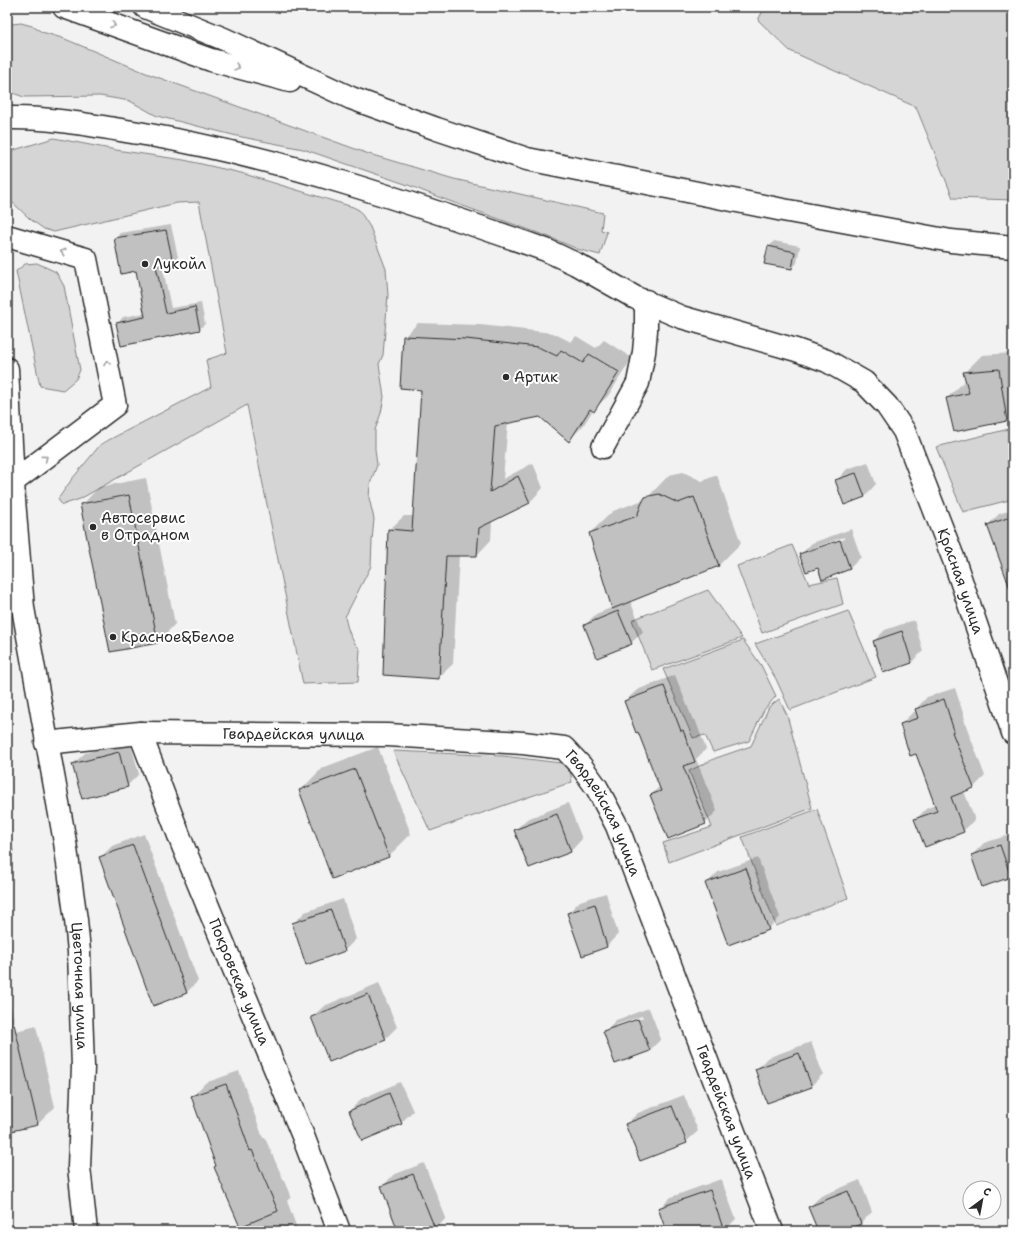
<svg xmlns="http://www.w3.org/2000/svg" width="1020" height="1238" viewBox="0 0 1020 1238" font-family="'Shantell Sans',sans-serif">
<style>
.green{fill:#d5d5d5;stroke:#808080}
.shadow{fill:#0003;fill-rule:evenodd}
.building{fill:#c1c1c1;stroke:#2b2b2b}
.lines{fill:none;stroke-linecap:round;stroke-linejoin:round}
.minor-casing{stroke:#2b2b2b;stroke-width:25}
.highway-casing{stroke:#2b2b2b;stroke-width:25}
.minor{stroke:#fff;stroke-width:22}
.highway{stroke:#fff;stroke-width:22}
.oneway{stroke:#a0a0a0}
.poi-dot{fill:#2b2b2b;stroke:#fff;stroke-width:1.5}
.labels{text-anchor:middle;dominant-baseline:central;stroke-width:4;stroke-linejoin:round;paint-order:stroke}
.poi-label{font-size:15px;fill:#2b2b2b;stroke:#fff;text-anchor:start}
.street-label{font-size:15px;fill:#2b2b2b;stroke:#fff}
</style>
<rect width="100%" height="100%" fill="#f2f2f2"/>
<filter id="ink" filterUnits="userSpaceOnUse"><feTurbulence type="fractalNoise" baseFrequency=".025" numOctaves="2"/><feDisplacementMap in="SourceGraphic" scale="8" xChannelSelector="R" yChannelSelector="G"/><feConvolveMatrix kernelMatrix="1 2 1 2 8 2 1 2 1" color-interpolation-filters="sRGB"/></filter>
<g filter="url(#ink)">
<g class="green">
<path d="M 765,7 L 1013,7 L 1013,200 L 953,198 L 916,107 L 790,51 L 758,20 Z"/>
<path d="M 21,23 L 32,26 L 42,32 L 65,39 L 146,73 L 369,154 L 454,179 L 603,213 L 601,230 L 607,232 L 600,255 L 580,250 L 549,237 L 441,198 L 408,185 L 303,149 L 237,136 L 157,116 L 130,101 L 100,96 L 24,97 L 7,91 L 7,27 L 12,24 Z"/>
<path d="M 54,138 L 116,150 L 184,160 L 241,173 L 353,207 L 359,210 L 370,227 L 386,269 L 388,295 L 383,355 L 379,364 L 384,397 L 381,413 L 375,430 L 375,449 L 377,465 L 370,484 L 369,498 L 374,519 L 372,541 L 371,566 L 345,617 C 348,630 350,639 360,649 L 358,682 L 303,684 L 247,405 L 80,499 L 62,505 L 58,499 L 72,479 L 101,444 L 211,387 L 206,360 L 227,353 L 199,202 L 177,203 L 54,232 L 44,229 L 30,219 L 12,202 L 7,195 L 7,155 L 14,150 Z"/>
<path d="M 37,263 L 56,272 L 64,286 L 80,370 L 76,379 L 63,390 L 40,386 L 16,271 L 25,264 Z"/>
<path d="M 1013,428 L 1013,499 L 963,512 L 936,447 Z"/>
<path d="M 792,545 L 809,584 L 837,578 L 843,604 L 762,633 L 737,566 Z"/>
<path d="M 708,590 L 742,638 L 652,670 L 632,620 Z"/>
<path d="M 848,611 L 876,677 L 790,710 L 776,679 L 755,644 Z"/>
<path d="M 743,640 L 761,665 L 776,696 L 764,710 L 749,741 L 713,752 L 705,735 L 693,738 L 663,669 Z"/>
<path d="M 779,699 L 787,715 L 812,808 L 669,862 L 663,843 L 712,827 L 689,771 L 716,758 L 751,746 L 769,707 Z"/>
<path d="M 393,751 L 503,756 L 569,764 L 572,782 L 430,831 Z"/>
<path d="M 817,809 L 848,898 L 776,926 L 742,837 Z"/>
</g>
<g class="shadow">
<path d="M 171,225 L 178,257 L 172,262 L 162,264 L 171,308 L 201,303 L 205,324 L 199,329 L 118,323 L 123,317 L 145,313 L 136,270 L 115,239 L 120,233 Z"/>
<path d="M 774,241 L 800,246 L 797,263 L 792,268 L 769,247 Z"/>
<path d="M 418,323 L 480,325 L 553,333 L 571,342 L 576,336 L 596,348 L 604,340 L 632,358 L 608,396 L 593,410 L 583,426 L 569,440 L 540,416 L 508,422 L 503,479 L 533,463 L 543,488 L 529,503 L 492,521 L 491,540 L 477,555 L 459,555 L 453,664 L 438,678 L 389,530 L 404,516 L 414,516 L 422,389 L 404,337 Z"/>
<path d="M 1013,353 L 1013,414 L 1007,420 L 947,398 L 965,381 L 967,380 L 965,372 L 982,355 Z"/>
<path d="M 868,462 L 876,484 L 865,496 L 836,481 L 847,469 Z"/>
<path d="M 683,472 L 702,481 L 717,475 L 741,543 L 719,565 L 630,601 L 643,632 L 631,643 L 585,625 L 596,614 L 613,607 L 590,533 L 613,511 L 646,499 L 669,475 Z"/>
<path d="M 146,478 L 175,624 L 158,642 L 82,505 L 99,487 Z"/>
<path d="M 1013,509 L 1013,560 L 988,525 L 999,514 Z"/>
<path d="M 851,529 L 861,557 L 850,568 L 822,578 L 818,567 L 800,555 L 812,543 ZM 844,537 L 845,539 L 813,550 L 813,548 Z"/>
<path d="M 914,620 L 923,651 L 912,662 L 884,671 L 874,641 L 885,630 Z"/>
<path d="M 675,675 L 693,720 L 695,719 L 706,749 L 696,759 L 717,811 L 705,823 L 651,795 L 660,786 L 639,731 L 625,701 L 637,690 Z"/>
<path d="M 955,688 L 965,719 L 964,720 L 985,776 L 973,788 L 964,791 L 975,820 L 963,831 L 915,820 L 927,808 L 936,805 L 916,753 L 901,724 L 912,713 L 917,711 L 916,709 L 927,697 Z"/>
<path d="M 130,741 L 139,774 L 127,786 L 73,764 L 85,753 Z"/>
<path d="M 378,747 L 411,834 L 388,857 L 300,791 L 322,768 Z"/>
<path d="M 568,803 L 582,839 L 571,851 L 529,867 L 515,830 L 527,819 Z"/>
<path d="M 7,819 L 14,852 L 7,859 Z"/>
<path d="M 144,834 L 198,981 L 186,993 L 100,858 L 112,846 Z"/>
<path d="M 1012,834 L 1013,839 L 1013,873 L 1010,876 L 972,855 L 984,843 Z"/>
<path d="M 758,858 L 780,917 L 768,929 L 706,884 L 718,872 Z"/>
<path d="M 606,893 L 618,934 L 607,946 L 583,955 L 568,913 L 580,901 Z"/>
<path d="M 343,899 L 356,939 L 345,950 L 293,924 L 305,912 Z"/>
<path d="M 1013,981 L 1013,992 L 1010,984 Z"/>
<path d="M 379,983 L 397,1027 L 385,1039 L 312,1017 L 324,1006 Z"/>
<path d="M 7,988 L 16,1031 L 36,1026 L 55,1107 L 38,1124 L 7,1131 Z"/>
<path d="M 649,1008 L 661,1039 L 649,1051 L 604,1032 L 616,1020 ZM 642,1016 L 643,1018 L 616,1027 L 616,1025 Z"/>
<path d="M 811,1042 L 823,1074 L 811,1086 L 756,1070 L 767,1058 Z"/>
<path d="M 239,1071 L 263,1138 L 265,1138 L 291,1197 L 287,1201 L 298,1231 L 242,1231 L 215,1167 L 217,1165 L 192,1097 L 205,1083 Z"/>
<path d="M 400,1082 L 413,1111 L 401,1123 L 350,1111 L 361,1099 Z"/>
<path d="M 684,1095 L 698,1131 L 686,1142 L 626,1124 L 638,1113 Z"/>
<path d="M 424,1163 L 446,1218 L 435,1230 L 431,1231 L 399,1231 L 382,1187 L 393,1175 Z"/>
<path d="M 721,1179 L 736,1219 L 724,1231 L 668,1231 L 659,1209 L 671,1197 Z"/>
<path d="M 860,1180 L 872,1212 L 861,1223 L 864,1231 L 819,1231 L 809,1207 L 821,1196 Z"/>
</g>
<g class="building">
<path d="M 166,230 L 173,263 L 156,266 L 166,313 L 195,307 L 200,330 L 121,346 L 116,323 L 145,317 L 136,271 L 121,274 L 114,238 Z"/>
<path d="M 768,246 L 795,252 L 792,269 L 764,264 Z"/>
<path d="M 403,336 L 466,339 L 538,347 L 557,356 L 561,350 L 583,363 L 589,354 L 619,372 L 594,412 L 590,409 L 569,442 L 540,417 L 495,426 L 490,492 L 518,476 L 530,503 L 479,528 L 477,556 L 446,556 L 439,679 L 383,675 L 388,529 L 412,531 L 421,390 L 400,388 Z"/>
<path d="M 999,369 L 1007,421 L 954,432 L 946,398 L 969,393 L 963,372 Z"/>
<path d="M 856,473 L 865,497 L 844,505 L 835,480 Z"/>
<path d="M 659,494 L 678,503 L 694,497 L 719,566 L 612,609 L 589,533 L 637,516 L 641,505 L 645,497 Z"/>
<path d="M 129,495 L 158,643 L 110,652 L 80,504 Z"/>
<path d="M 1013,516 L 1013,591 L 1011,591 L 987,525 Z"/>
<path d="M 840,540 L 850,569 L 822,580 L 818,568 L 806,572 L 799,554 Z"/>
<path d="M 618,611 L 632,644 L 597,658 L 584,625 Z"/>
<path d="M 902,631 L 912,663 L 883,673 L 873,641 Z"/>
<path d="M 664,686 L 681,731 L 683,730 L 695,762 L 683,766 L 706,824 L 668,839 L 650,795 L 661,791 L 638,732 L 636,733 L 624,701 Z"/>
<path d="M 944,699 L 954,731 L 952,732 L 974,788 L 951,797 L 964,832 L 925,847 L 914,819 L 937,811 L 916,754 L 910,756 L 900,724 L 918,718 L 915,709 Z"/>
<path d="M 119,752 L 128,787 L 82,799 L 72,764 Z"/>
<path d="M 355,769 L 389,857 L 332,879 L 299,790 Z"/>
<path d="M 557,814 L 571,852 L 529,868 L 514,830 Z"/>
<path d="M 133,845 L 187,993 L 153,1006 L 99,857 Z"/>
<path d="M 1000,845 L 1011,877 L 982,887 L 971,855 Z"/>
<path d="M 746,868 L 769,930 L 728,945 L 705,883 Z"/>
<path d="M 595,904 L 607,947 L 582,956 L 567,913 Z"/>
<path d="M 331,910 L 345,951 L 306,965 L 292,923 Z"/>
<path d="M 368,994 L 386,1040 L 329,1062 L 311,1017 Z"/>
<path d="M 638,1019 L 650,1051 L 615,1064 L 603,1031 Z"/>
<path d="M 7,1024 L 14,1024 L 38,1125 L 7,1132 Z"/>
<path d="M 799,1053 L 812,1087 L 767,1103 L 755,1069 Z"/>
<path d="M 226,1084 L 250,1151 L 252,1150 L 278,1211 L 240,1227 L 214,1167 L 216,1166 L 191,1096 Z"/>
<path d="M 389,1093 L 402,1124 L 362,1141 L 349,1111 Z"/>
<path d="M 672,1106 L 687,1143 L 640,1161 L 625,1124 Z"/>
<path d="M 413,1174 L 436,1231 L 398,1231 L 381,1186 Z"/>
<path d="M 710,1190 L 724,1231 L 666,1231 L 658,1208 Z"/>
<path d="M 848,1191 L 861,1224 L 843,1231 L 818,1231 L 808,1207 Z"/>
</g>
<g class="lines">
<defs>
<g id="minor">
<path id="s1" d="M 7,118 C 50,117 96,126 139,133 C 278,157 413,203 546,250 L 576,264 L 636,298 L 681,317 L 796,350 L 827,361 L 864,382 L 887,406 L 904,431 L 954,560 L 1013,733"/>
<path d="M 7,236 L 86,259 L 115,405 L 14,481"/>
<path id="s2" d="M 7,369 L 14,500 L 23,608 L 65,842 L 76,920 L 79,952 L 83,1067 L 79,1167 L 86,1231"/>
<path d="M 603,447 L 638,383 L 644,352 L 646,330 L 646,301"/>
<path id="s3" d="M 140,733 L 183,846 L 303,1136 L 339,1231"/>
<path id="s4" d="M 46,743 L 140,733 L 388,735 L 523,743 L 564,748 L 581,766 L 597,788 L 617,826 L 772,1231"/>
</g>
<g id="highway">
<path d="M 64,7 L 211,60 L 290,81"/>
<path d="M 145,7 L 224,39 L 351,98 L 437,129 L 527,159 L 783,210 L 951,241 L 1013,247"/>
</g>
</defs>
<use href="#minor" class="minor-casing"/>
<use href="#highway" class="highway-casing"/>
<use href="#minor" class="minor"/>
<use href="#highway" class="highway"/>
</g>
<defs><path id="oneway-chevron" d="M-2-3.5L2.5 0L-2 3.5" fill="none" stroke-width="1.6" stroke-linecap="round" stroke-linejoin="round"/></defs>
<g class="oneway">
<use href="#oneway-chevron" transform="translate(113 25) rotate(20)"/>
<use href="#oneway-chevron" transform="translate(237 67) rotate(15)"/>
<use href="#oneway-chevron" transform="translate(63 252) rotate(-164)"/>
<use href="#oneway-chevron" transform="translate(107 363) rotate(-101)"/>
<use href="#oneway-chevron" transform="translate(45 458) rotate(-37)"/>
</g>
</g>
<g class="poi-dot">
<circle cx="145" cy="264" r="4"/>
<circle cx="506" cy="377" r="4"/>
<circle cx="93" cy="527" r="4"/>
<circle cx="113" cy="637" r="4"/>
</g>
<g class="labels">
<g class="poi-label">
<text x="153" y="264">Лукойл</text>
<text x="514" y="377">Артик</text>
<text x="101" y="518">Автосервис<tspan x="101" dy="17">в Отрадном</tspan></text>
<text x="121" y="637">Красное&amp;Белое</text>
</g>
<g class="street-label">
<text stroke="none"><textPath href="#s1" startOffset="1127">Красная улица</textPath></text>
<text stroke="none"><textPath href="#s4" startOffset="248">Гвардейская улица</textPath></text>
<text stroke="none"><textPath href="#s4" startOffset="596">Гвардейская улица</textPath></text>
<text stroke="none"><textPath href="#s3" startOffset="268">Покровская улица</textPath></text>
<text stroke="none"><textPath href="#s2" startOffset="622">Цветочная улица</textPath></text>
<text stroke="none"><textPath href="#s4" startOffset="920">Гвардейская улица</textPath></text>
</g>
</g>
<rect width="1020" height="1238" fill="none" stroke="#fff" stroke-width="24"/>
<rect x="12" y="12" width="996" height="1214" fill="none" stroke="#2b2b2b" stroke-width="1.5" filter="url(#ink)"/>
<g transform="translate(982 1200) rotate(32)"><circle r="19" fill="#ffffff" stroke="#aaaaaa"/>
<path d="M0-3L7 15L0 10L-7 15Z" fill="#2b2b2b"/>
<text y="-6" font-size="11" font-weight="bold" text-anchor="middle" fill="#2b2b2b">С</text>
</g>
</svg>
